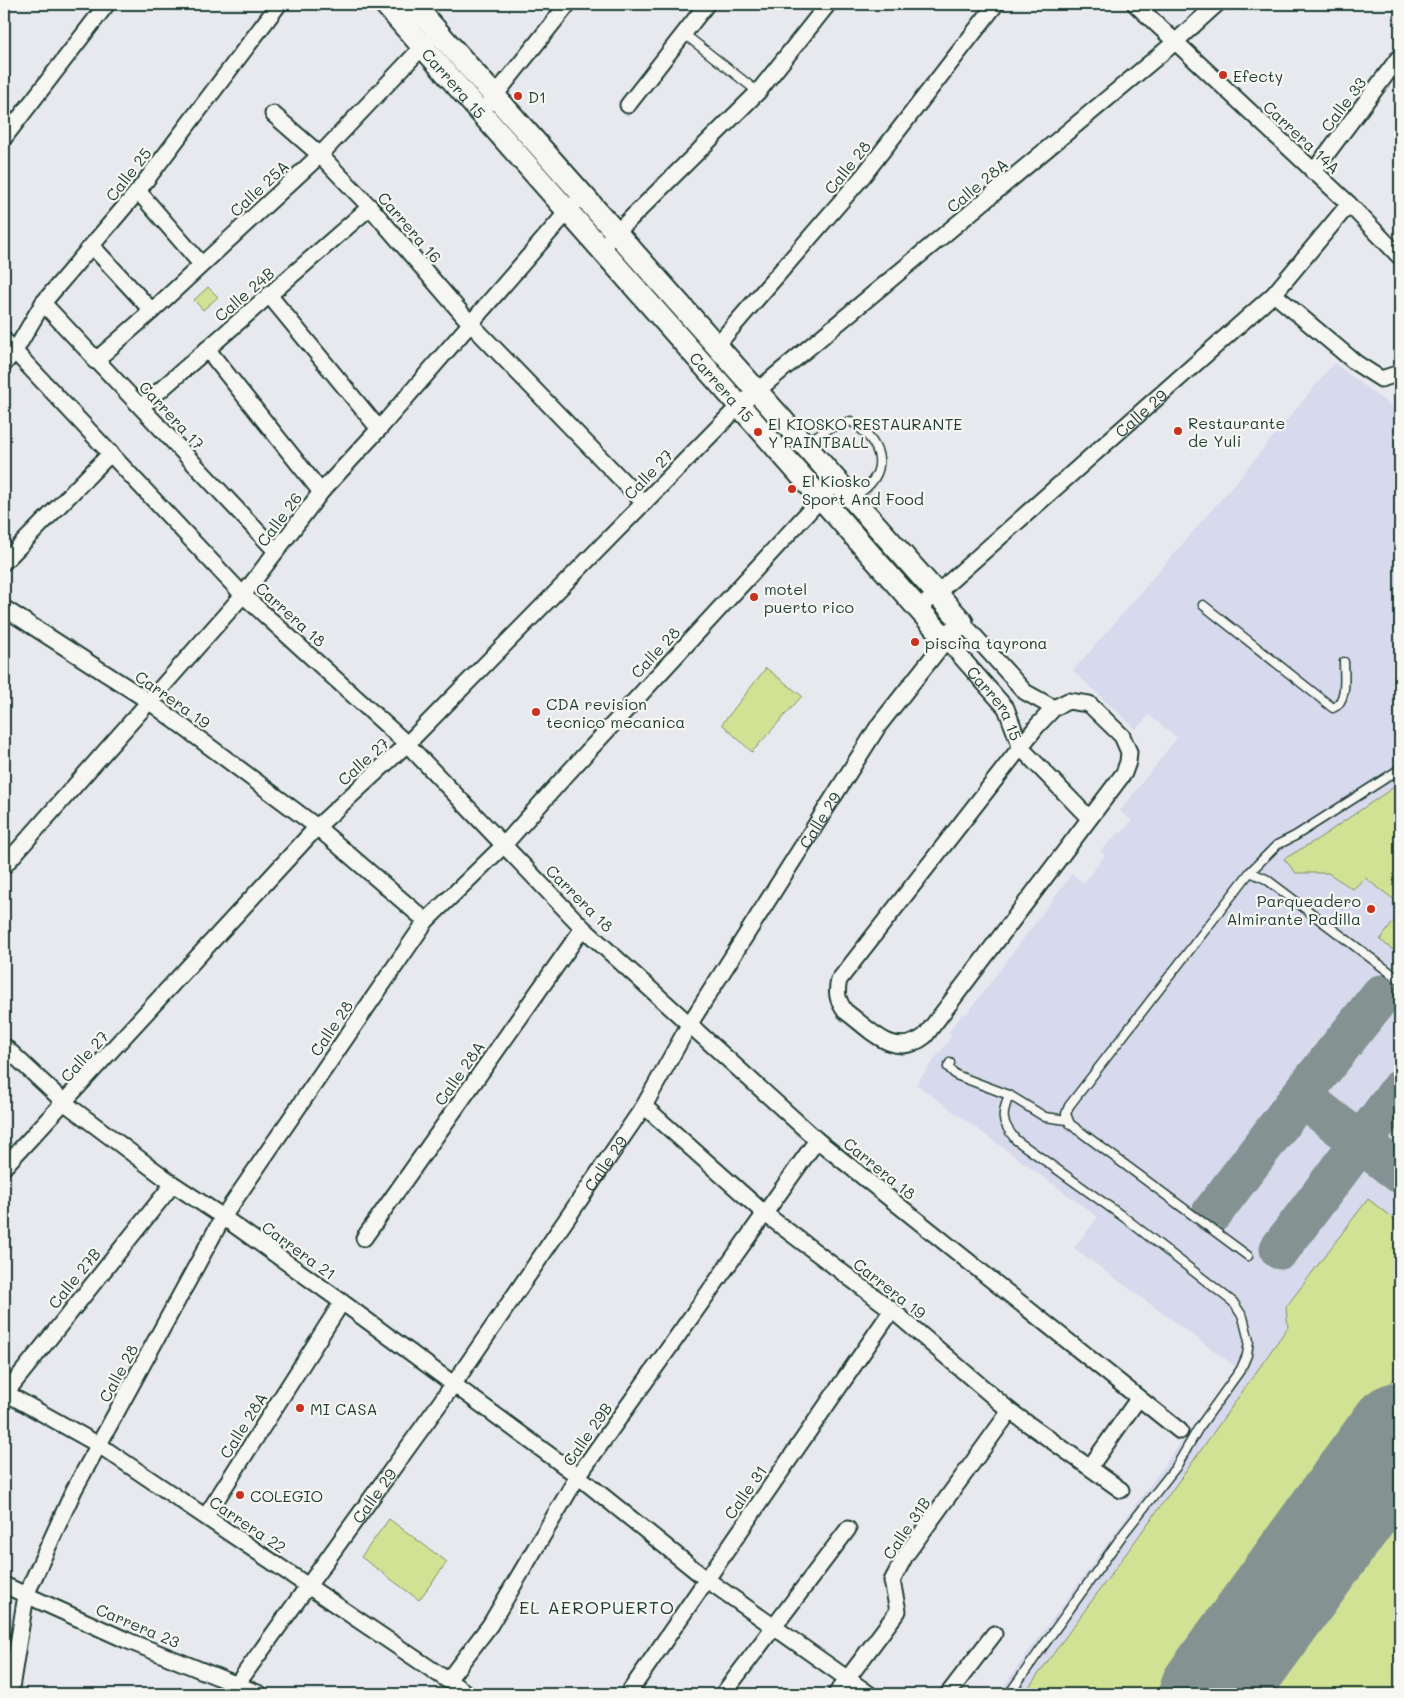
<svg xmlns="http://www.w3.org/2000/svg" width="1404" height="1698" viewBox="0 0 1404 1698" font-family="Mali,sans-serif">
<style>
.built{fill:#d7d9ec}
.green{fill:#d2e295;stroke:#789064}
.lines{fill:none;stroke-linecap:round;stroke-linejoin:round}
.taxiway{stroke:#849392;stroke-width:41}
.runway{stroke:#849392;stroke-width:104}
.lane-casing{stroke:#1f3d34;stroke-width:11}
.street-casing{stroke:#1f3d34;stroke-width:19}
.secondary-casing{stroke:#1f3d34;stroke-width:25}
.lane{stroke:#f6f6f2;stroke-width:8}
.street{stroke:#f6f6f2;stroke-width:15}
.secondary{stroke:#f6f6f2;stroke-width:21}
.poi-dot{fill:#c8321e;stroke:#f6f6f2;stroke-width:2}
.labels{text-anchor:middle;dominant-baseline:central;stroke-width:4.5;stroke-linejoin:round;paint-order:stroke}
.poi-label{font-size:16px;fill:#1f3d34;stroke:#f6f6f2;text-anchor:start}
.street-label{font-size:16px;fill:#1f3d34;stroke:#f6f6f2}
.neighbourhood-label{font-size:18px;letter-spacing:1px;fill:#1f3d34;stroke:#f6f6f2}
</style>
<rect width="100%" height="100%" fill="#e8e9ef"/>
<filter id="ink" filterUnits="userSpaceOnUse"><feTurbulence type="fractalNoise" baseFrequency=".02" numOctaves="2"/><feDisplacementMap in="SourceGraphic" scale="10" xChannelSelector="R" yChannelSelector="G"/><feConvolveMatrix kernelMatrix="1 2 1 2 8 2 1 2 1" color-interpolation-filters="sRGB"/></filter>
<g filter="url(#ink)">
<path class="built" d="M 1334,363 L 1400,413 L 1400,1694 L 998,1694 L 1236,1367 L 1074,1248 L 1098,1217 L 916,1084 L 952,1036 L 948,1033 L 963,1013 L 966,1015 L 1072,874 L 1084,883 L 1105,855 L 1100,851 L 1120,832 L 1122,833 L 1132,821 L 1120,811 L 1177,738 L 1149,715 L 1136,729 L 1073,671 L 1241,476 Z"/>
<g class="green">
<path d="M 208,287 L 218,297 L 203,310 L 194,300 Z"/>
<path d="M 766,668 L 802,696 L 752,752 L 722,724 Z"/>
<path d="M 1400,783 L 1400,904 L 1365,878 L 1353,889 L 1328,873 L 1296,873 L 1284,859 L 1318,839 Z"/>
<path d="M 1400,913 L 1400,955 L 1380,940 Z"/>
<path d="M 1368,1199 L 1400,1224 L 1400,1370 L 1162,1694 L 1024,1694 L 1189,1467 L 1288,1327 L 1286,1307 Z"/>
<path d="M 1400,1486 L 1400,1694 L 1247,1694 Z"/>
<path d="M 389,1519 L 447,1562 L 419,1600 L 361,1557 Z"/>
</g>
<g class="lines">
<g class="taxiway">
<path d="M 1301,1096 L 1400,1173"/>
<path d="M 1212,1213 L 1301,1096 L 1381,995"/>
<path d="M 1280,1249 L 1352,1153 L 1359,1148 L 1369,1148 L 1366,1139 L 1368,1133 L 1400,1090"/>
</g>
<path class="runway" d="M 1211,1694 L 1400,1434"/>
<defs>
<g id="lane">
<path d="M 683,33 L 758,92"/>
<path d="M 806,442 L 830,428 L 851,421 C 884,445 892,473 854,497"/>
<path d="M 1203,605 L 1333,708 C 1348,702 1344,675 1344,662"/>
<path d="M 1250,872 L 1277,845 L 1295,836 L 1400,769"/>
<path d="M 950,1063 L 948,1067 L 956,1075 L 1009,1095 L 1045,1117 L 1067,1120"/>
<path d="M 1248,1256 L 1070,1124 L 1066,1114 L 1069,1106 L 1250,872 L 1266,879 L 1400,980"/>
<path d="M 1009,1694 L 1124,1533 L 1176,1467 L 1198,1429 L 1241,1369 L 1247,1355 L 1249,1341 L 1243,1317 L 1233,1302 L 1125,1218 L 1016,1140 C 1001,1122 1001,1116 1009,1095"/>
</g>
<g id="street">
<path d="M 1135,4 L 1349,204 L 1400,257"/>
<path d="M 489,103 L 568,4"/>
<path d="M 628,105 L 707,4"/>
<path d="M 273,114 L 320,155 L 370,207 L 470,323 L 644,503"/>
<path d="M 4,138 L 107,4"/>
<path d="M 1313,172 L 1400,56"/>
<path d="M 138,191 L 201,264"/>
<path d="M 609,240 L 758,92 L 828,4"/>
<path d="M 92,246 L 152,311"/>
<path d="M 1274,294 L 1356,363 L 1381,379 L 1400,373"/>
<path d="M 269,295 L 379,429"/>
<path d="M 43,303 L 276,551"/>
<path d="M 4,340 L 243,595 L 407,744 L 583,928 L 817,1140 L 1180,1431"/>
<path d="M 717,345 L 863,176 L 996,4"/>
<path d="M 207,349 L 321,492"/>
<path d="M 95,361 L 152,311 L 320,155 L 429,40"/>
<path d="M 4,364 L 15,351 L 43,303 L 138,191 L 279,4"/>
<path d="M 141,407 L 370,207"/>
<path d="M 4,562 L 111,453"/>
<path d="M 4,608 L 150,702 L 317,827 L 426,921"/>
<path id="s1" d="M 919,609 L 1274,294 L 1349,204"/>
<path d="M 962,622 L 1025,692 L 1054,708"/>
<path d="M 1068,701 L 1089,704 L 1122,736 L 1129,752 L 1128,762 L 1124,773 L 925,1036 C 894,1060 871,1030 845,1011 C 837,1000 836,992 839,980 L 1037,726 L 1054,708 Z"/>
<path d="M 4,866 L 243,595 L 321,492 L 379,429 L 574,204"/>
<path d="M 4,1046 L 65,1103 L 173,1184 L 223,1217 L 342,1302 L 578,1476 L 706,1579 L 869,1694"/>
<path d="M 644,1106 L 764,1213 L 892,1310 L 1010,1411 L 1121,1490"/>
<path d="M 4,1167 L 317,827 L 407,744 L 740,405 L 1174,43 L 1217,4"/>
<path d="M 364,1238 L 583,928"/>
<path d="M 4,1392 L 99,1445 L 468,1694"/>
<path d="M 4,1395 L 173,1184"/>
<path d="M 1090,1467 L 1138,1399"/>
<path d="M 206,1516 L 342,1302"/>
<path d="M 4,1585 L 126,1640 L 260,1694"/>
<path d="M 448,1680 L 490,1625 L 578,1476 L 817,1140"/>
<path d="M 10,1694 L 26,1595 L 74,1490 L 223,1217 L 426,921 L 503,846 L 567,774 L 837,481"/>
<path id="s2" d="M 230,1694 L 453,1385 L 644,1106 L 689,1025 L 879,725 L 946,640 L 1006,708 L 1021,748 L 1089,818"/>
<path d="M 628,1694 L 892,1310"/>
<path d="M 723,1694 L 848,1529"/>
<path d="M 836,1694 L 898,1611 L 892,1581 L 905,1556 L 1010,1411"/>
<path d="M 948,1694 L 994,1634"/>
</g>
<g id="secondary">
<path id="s3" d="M 385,4 L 946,640 L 962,622 L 413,4"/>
</g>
</defs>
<use href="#lane" class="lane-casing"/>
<use href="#street" class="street-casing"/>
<use href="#secondary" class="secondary-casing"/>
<use href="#lane" class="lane"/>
<use href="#street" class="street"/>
<use href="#secondary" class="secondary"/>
</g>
</g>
<g class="poi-dot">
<circle cx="1223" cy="75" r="5"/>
<circle cx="518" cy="96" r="5"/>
<circle cx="1178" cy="431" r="5"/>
<circle cx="758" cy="432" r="5"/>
<circle cx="792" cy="489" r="5"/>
<circle cx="754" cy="597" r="5"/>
<circle cx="915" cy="642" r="5"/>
<circle cx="536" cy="712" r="5"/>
<circle cx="1371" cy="909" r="5"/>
<circle cx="300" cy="1408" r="5"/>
<circle cx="240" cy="1495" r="5"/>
</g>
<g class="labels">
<g class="poi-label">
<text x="1233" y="75">Efecty</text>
<text x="528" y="96">D1</text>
<text x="1188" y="422">Restaurante<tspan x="1188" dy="18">de Yuli</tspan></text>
<text x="768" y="423">El KIOSKO RESTAURANTE<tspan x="768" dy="18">Y PAINTBALL</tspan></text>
<text x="802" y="480">El Kiosko<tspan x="802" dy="18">Sport And Food</tspan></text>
<text x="764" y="588">motel<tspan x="764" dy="18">puerto rico</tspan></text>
<text x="925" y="642">piscina tayrona</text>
<text x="546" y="703">CDA revision<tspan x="546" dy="18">tecnico mecanica</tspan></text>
<text x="1361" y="900" text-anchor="end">Parqueadero<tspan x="1361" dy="18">Almirante Padilla</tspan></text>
<text x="310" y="1408">MI CASA</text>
<text x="250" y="1495">COLEGIO</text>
</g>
<g class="street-label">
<text stroke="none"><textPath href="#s3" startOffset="105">Carrera 15</textPath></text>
<text transform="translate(1343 104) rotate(-53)">Calle 33</text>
<text transform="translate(1302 137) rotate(43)">Carrera 14A</text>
<text transform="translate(847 167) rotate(-51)">Calle 28</text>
<text transform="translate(128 174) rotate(-52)">Calle 25</text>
<text transform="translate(977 185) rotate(-40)">Calle 28A</text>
<text transform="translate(259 188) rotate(-43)">Calle 25A</text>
<text transform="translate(410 227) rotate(49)">Carrera 16</text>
<text transform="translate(244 294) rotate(-41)">Calle 24B</text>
<text stroke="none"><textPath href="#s3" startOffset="510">Carrera 15</textPath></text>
<text stroke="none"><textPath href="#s1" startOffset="296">Calle 29</textPath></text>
<text transform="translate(172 415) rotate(47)">Carrera 17</text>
<text transform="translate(648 474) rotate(-46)">Calle 27</text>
<text transform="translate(279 519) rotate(-53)">Calle 26</text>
<text transform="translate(291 614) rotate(42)">Carrera 18</text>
<text transform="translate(655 652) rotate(-47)">Calle 28</text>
<text transform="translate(173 699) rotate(35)">Carrera 19</text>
<text stroke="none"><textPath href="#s2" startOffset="1356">Carrera 15</textPath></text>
<text transform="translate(363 761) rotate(-42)">Calle 27</text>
<text stroke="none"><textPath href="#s2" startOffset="1055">Calle 29</textPath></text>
<text transform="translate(580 898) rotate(45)">Carrera 18</text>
<text transform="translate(331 1028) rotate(-56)">Calle 28</text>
<text transform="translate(84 1056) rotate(-48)">Calle 27</text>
<text transform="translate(459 1073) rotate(-55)">Calle 28A</text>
<text stroke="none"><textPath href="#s2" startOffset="650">Calle 29</textPath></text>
<text transform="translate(880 1168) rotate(39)">Carrera 18</text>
<text transform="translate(299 1250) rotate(36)">Carrera 21</text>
<text transform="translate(74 1278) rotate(-51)">Calle 27B</text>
<text transform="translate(890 1288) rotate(38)">Carrera 19</text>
<text transform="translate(118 1373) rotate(-61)">Calle 28</text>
<text transform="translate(243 1425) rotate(-58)">Calle 28A</text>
<text transform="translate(587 1434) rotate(-55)">Calle 29B</text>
<text transform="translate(745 1492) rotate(-55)">Calle 31</text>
<text stroke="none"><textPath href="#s2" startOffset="245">Calle 29</textPath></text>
<text transform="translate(248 1524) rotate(34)">Carrera 22</text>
<text transform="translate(906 1528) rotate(-56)">Calle 31B</text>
<text transform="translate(138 1625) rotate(23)">Carrera 23</text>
</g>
<g class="neighbourhood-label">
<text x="597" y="1607">EL AEROPUERTO</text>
</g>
</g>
<rect width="1404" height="1698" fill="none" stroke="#f6f6f2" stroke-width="20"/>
<rect x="10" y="10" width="1384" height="1678" fill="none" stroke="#1f3d34" stroke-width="2" filter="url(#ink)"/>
</svg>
